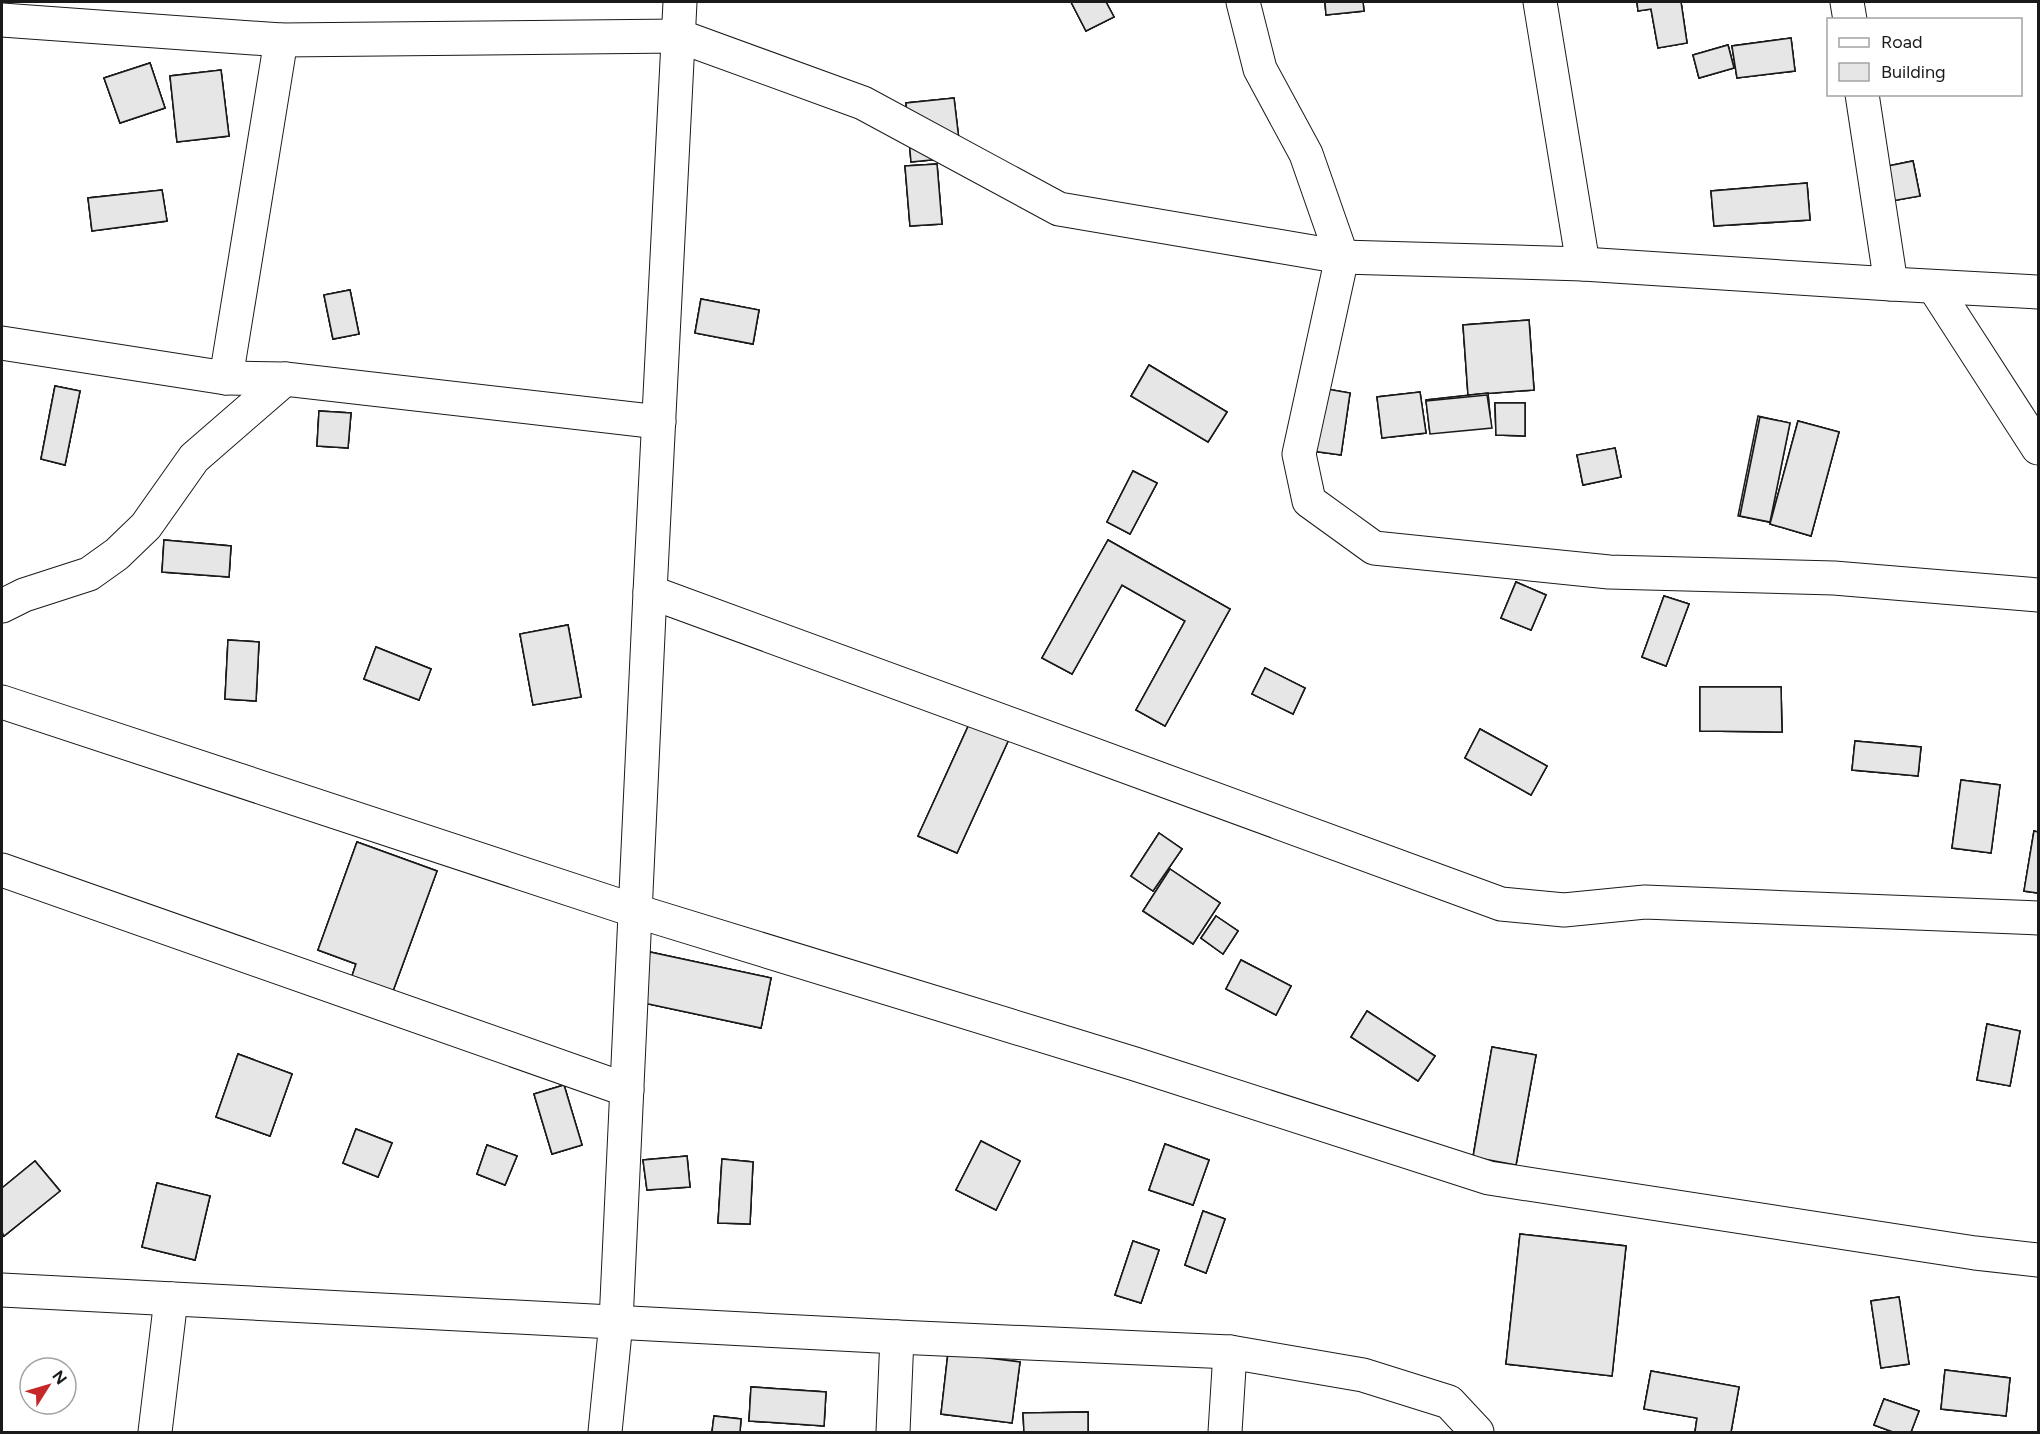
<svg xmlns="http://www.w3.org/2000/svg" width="2040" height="1434" viewBox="0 0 2040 1434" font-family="Figtree,sans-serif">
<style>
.building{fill:#e6e6e6;stroke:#1a1a1a;stroke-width:1.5}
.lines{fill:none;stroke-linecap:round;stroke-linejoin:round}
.street-casing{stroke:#1a1a1a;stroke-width:35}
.street{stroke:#fff;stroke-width:33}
</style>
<rect width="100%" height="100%" fill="#fff"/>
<g class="building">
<path d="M 1071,2 L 1106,2 L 1114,17 L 1086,31 Z"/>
<path d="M 1071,2 L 1106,2 L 1114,17 L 1086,31 Z"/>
<path d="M 1071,2 L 1106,2 L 1114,17 L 1086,31 Z"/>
<path d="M 1325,2 L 1363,2 L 1364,11 L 1326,15 Z"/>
<path d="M 1325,2 L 1363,2 L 1364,11 L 1326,15 Z"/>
<path d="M 1325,2 L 1363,2 L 1364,11 L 1326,15 Z"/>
<path d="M 1637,2 L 1681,2 L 1687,43 L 1658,48 L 1651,9 L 1638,11 Z"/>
<path d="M 1637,2 L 1681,2 L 1687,43 L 1658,48 L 1651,9 L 1638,11 Z"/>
<path d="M 1637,2 L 1681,2 L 1687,43 L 1658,48 L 1651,9 L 1638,11 Z"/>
<path d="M 1791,38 L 1795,71 L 1737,78 L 1732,46 Z"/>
<path d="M 1791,38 L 1795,71 L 1737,78 L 1732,46 Z"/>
<path d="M 1791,38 L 1795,71 L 1737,78 L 1732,46 Z"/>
<path d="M 1728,45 L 1734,68 L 1699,78 L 1693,55 Z"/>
<path d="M 1728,45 L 1734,68 L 1699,78 L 1693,55 Z"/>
<path d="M 1728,45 L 1734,68 L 1699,78 L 1693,55 Z"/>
<path d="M 150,63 L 165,108 L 120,123 L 104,78 Z"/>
<path d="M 150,63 L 165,108 L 120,123 L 104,78 Z"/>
<path d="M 150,63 L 165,108 L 120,123 L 104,78 Z"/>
<path d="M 221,70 L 229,136 L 177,142 L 170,76 Z"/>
<path d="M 221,70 L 229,136 L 177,142 L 170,76 Z"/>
<path d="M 221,70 L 229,136 L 177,142 L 170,76 Z"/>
<path d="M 954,98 L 961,157 L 911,162 L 906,103 Z"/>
<path d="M 954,98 L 961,157 L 911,162 L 906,103 Z"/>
<path d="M 954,98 L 961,157 L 911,162 L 906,103 Z"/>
<path d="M 1913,161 L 1920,196 L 1886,202 L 1878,168 Z"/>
<path d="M 1913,161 L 1920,196 L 1886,202 L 1878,168 Z"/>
<path d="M 1913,161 L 1920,196 L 1886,202 L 1878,168 Z"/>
<path d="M 937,164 L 942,224 L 910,226 L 905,166 Z"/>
<path d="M 937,164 L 942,224 L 910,226 L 905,166 Z"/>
<path d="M 937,164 L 942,224 L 910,226 L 905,166 Z"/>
<path d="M 1807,183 L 1810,220 L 1714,226 L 1711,191 Z"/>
<path d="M 1807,183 L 1810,220 L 1714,226 L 1711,191 Z"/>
<path d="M 1807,183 L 1810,220 L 1714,226 L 1711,191 Z"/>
<path d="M 162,190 L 167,221 L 92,231 L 88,198 Z"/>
<path d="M 162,190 L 167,221 L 92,231 L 88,198 Z"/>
<path d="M 162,190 L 167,221 L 92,231 L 88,198 Z"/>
<path d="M 350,290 L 359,334 L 333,339 L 324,295 Z"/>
<path d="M 350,290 L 359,334 L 333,339 L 324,295 Z"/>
<path d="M 350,290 L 359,334 L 333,339 L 324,295 Z"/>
<path d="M 701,299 L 759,310 L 753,344 L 695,333 Z"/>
<path d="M 701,299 L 759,310 L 753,344 L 695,333 Z"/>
<path d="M 701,299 L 759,310 L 753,344 L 695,333 Z"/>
<path d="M 1529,320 L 1534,390 L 1468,395 L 1463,325 Z"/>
<path d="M 1529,320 L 1534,390 L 1468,395 L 1463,325 Z"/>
<path d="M 1529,320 L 1534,390 L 1468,395 L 1463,325 Z"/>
<path d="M 1149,365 L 1227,412 L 1208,442 L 1131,396 Z"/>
<path d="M 1149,365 L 1227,412 L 1208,442 L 1131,396 Z"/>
<path d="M 1149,365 L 1227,412 L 1208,442 L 1131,396 Z"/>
<path d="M 55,386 L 80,391 L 65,465 L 41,459 Z"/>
<path d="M 55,386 L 80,391 L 65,465 L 41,459 Z"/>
<path d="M 55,386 L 80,391 L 65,465 L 41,459 Z"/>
<path d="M 1321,388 L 1350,393 L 1341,455 L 1312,451 Z"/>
<path d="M 1321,388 L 1350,393 L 1341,455 L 1312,451 Z"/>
<path d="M 1321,388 L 1350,393 L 1341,455 L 1312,451 Z"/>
<path d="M 1420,392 L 1426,433 L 1382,438 L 1377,397 Z"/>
<path d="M 1420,392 L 1426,433 L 1382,438 L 1377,397 Z"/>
<path d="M 1420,392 L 1426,433 L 1382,438 L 1377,397 Z"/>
<path d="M 1488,393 L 1491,426 L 1430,433 L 1426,400 Z"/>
<path d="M 1488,393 L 1491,426 L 1430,433 L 1426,400 Z"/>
<path d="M 1487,395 L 1492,428 L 1430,434 L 1426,401 Z"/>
<path d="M 1495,403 L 1525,403 L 1525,436 L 1496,435 Z"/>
<path d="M 1495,403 L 1525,403 L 1525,436 L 1496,435 Z"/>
<path d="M 1495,403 L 1525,403 L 1525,436 L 1496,435 Z"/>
<path d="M 319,411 L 351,413 L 348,448 L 317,446 Z"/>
<path d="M 319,411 L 351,413 L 348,448 L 317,446 Z"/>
<path d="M 319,411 L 351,413 L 348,448 L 317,446 Z"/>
<path d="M 1758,416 L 1789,423 L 1769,522 L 1738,516 Z"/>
<path d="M 1760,417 L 1790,423 L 1770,522 L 1740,516 Z"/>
<path d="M 1760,417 L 1790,423 L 1770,522 L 1740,516 Z"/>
<path d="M 1798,421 L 1839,432 L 1811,536 L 1770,524 Z"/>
<path d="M 1798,421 L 1839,432 L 1811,536 L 1770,524 Z"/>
<path d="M 1798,421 L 1839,432 L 1811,536 L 1770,524 Z"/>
<path d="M 1615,448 L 1621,477 L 1583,485 L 1577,455 Z"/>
<path d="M 1615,448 L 1621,477 L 1583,485 L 1577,455 Z"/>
<path d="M 1615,448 L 1621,477 L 1583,485 L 1577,455 Z"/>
<path d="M 1133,471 L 1157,483 L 1130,534 L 1107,522 Z"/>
<path d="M 1133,471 L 1157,483 L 1130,534 L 1107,522 Z"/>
<path d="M 1133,471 L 1157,483 L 1130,534 L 1107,522 Z"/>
<path d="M 164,540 L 231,546 L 229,577 L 162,572 Z"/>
<path d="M 164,540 L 231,546 L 229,577 L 162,572 Z"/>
<path d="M 164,540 L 231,546 L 229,577 L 162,572 Z"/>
<path d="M 1108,540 L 1230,609 L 1165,726 L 1136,710 L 1185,621 L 1122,585 L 1072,674 L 1042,658 Z"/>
<path d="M 1108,540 L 1230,609 L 1165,726 L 1136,710 L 1185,621 L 1122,585 L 1072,674 L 1042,658 Z"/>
<path d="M 1108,540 L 1230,609 L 1165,726 L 1136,710 L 1185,621 L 1122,585 L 1072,674 L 1042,658 Z"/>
<path d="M 1516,582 L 1546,595 L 1531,630 L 1501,618 Z"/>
<path d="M 1516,582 L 1546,595 L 1531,630 L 1501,618 Z"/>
<path d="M 1516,582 L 1546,595 L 1531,630 L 1501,618 Z"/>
<path d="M 1664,596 L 1689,604 L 1666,666 L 1642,657 Z"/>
<path d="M 1664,596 L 1689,604 L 1666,666 L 1642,657 Z"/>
<path d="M 1664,596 L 1689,604 L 1666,666 L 1642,657 Z"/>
<path d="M 568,625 L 581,697 L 533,705 L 520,634 Z"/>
<path d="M 568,625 L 581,697 L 533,705 L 520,634 Z"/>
<path d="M 568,625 L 581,697 L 533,705 L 520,634 Z"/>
<path d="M 228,640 L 259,642 L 256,701 L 225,699 Z"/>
<path d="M 228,640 L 259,642 L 256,701 L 225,699 Z"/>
<path d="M 228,640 L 259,642 L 256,701 L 225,699 Z"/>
<path d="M 376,647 L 431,669 L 419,700 L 364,679 Z"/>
<path d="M 376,647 L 431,669 L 419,700 L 364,679 Z"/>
<path d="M 376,647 L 431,669 L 419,700 L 364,679 Z"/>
<path d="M 1265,668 L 1305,688 L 1293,714 L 1252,694 Z"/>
<path d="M 1265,668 L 1305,688 L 1293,714 L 1252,694 Z"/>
<path d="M 1265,668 L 1305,688 L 1293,714 L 1252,694 Z"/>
<path d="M 1700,687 L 1781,687 L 1782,732 L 1700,731 Z"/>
<path d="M 1700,687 L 1781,687 L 1782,732 L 1700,731 Z"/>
<path d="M 1700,687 L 1781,687 L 1782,732 L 1700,731 Z"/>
<path d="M 971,720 L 1010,737 L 957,853 L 918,836 Z"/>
<path d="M 971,720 L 1010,737 L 957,853 L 918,836 Z"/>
<path d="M 971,720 L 1010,737 L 957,853 L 918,836 Z"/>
<path d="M 1480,729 L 1547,766 L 1531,795 L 1465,758 Z"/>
<path d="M 1480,729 L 1547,766 L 1531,795 L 1465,758 Z"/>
<path d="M 1480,729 L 1547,766 L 1531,795 L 1465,758 Z"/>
<path d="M 1855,741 L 1921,747 L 1918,776 L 1852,770 Z"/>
<path d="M 1855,741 L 1921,747 L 1918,776 L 1852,770 Z"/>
<path d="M 1855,741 L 1921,747 L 1918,776 L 1852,770 Z"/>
<path d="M 1961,780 L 2000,785 L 1991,853 L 1952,848 Z"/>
<path d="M 1961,780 L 2000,785 L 1991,853 L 1952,848 Z"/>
<path d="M 1961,780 L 2000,785 L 1991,853 L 1952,848 Z"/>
<path d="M 2034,831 L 2038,832 L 2038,893 L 2024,891 Z"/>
<path d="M 2034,831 L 2038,832 L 2038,893 L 2024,891 Z"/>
<path d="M 2034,831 L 2038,832 L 2038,893 L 2024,891 Z"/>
<path d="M 1159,833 L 1182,849 L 1153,891 L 1131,876 Z"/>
<path d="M 1159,833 L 1182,849 L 1153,891 L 1131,876 Z"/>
<path d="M 1159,833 L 1182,849 L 1153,891 L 1131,876 Z"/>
<path d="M 357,842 L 437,871 L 393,991 L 352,976 L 356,964 L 318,950 Z"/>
<path d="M 357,842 L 437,871 L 393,991 L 352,976 L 356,964 L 318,950 Z"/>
<path d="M 357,842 L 437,871 L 393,991 L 352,976 L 356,964 L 318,950 Z"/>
<path d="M 1170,869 L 1220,903 L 1193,944 L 1143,911 Z"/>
<path d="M 1170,869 L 1220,903 L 1193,944 L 1143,911 Z"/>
<path d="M 1170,869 L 1220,903 L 1193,944 L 1143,911 Z"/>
<path d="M 1216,916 L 1238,931 L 1223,954 L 1201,938 Z"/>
<path d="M 1216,916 L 1238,931 L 1223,954 L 1201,938 Z"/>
<path d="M 1216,916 L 1238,931 L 1223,954 L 1201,938 Z"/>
<path d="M 650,952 L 771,978 L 761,1028 L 639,1002 Z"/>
<path d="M 650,952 L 771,978 L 761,1028 L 639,1002 Z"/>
<path d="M 650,952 L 771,978 L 761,1028 L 639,1002 Z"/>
<path d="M 1241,960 L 1291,986 L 1276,1015 L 1226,989 Z"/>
<path d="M 1241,960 L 1291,986 L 1276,1015 L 1226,989 Z"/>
<path d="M 1241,960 L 1291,986 L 1276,1015 L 1226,989 Z"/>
<path d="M 1367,1011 L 1435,1056 L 1418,1081 L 1351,1037 Z"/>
<path d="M 1367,1011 L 1435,1056 L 1418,1081 L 1351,1037 Z"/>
<path d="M 1367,1011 L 1435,1056 L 1418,1081 L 1351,1037 Z"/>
<path d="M 1987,1024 L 2020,1031 L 2010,1086 L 1977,1080 Z"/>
<path d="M 1987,1024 L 2020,1031 L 2010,1086 L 1977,1080 Z"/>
<path d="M 1987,1024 L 2020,1031 L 2010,1086 L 1977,1080 Z"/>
<path d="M 1492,1047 L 1536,1055 L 1516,1165 L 1473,1157 Z"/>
<path d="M 1492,1047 L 1536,1055 L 1516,1165 L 1473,1157 Z"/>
<path d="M 1492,1047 L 1536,1055 L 1516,1165 L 1473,1157 Z"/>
<path d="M 238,1054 L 292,1074 L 270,1136 L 216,1117 Z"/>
<path d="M 238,1054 L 292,1074 L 270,1136 L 216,1117 Z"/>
<path d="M 238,1054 L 292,1074 L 270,1136 L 216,1117 Z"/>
<path d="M 564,1085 L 582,1145 L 552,1154 L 534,1094 Z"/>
<path d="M 564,1085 L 582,1145 L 552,1154 L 534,1094 Z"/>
<path d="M 564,1085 L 582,1145 L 552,1154 L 534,1094 Z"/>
<path d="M 356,1129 L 392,1143 L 378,1177 L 343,1163 Z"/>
<path d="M 356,1129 L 392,1143 L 378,1177 L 343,1163 Z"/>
<path d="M 356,1129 L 392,1143 L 378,1177 L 343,1163 Z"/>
<path d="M 981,1141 L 1020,1161 L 996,1210 L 956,1190 Z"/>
<path d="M 981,1141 L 1020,1161 L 996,1210 L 956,1190 Z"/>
<path d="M 981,1141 L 1020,1161 L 996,1210 L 956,1190 Z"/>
<path d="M 1165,1144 L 1209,1160 L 1193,1205 L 1149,1190 Z"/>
<path d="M 1165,1144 L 1209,1160 L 1193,1205 L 1149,1190 Z"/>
<path d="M 1165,1144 L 1209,1160 L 1193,1205 L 1149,1190 Z"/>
<path d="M 487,1145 L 517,1156 L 505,1185 L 477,1174 Z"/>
<path d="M 487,1145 L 517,1156 L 505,1185 L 477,1174 Z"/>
<path d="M 487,1145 L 517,1156 L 505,1185 L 477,1174 Z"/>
<path d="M 687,1156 L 690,1187 L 647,1190 L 643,1160 Z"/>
<path d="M 687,1156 L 690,1187 L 647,1190 L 643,1160 Z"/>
<path d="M 687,1156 L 690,1187 L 647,1190 L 643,1160 Z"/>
<path d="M 722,1159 L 753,1162 L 750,1224 L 718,1223 Z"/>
<path d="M 722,1159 L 753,1162 L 750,1224 L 718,1223 Z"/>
<path d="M 722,1159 L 753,1162 L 750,1224 L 718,1223 Z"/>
<path d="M 35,1161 L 60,1191 L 4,1236 L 2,1232 L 2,1188 Z"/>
<path d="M 35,1161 L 60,1191 L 4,1236 L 2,1232 L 2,1188 Z"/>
<path d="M 35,1161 L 60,1191 L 4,1236 L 2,1232 L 2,1188 Z"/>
<path d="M 157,1183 L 210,1196 L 195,1260 L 142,1247 Z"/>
<path d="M 157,1183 L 210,1196 L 195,1260 L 142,1247 Z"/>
<path d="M 157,1183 L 210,1196 L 195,1260 L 142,1247 Z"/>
<path d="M 1203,1211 L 1225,1219 L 1206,1273 L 1185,1265 Z"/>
<path d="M 1203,1211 L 1225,1219 L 1206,1273 L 1185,1265 Z"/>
<path d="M 1203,1211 L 1225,1219 L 1206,1273 L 1185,1265 Z"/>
<path d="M 1520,1234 L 1626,1246 L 1612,1376 L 1506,1364 Z"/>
<path d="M 1520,1234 L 1626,1246 L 1612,1376 L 1506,1364 Z"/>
<path d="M 1520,1234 L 1626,1246 L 1612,1376 L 1506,1364 Z"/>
<path d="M 1133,1241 L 1159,1250 L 1141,1303 L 1115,1295 Z"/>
<path d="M 1133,1241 L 1159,1250 L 1141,1303 L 1115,1295 Z"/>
<path d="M 1133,1241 L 1159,1250 L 1141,1303 L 1115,1295 Z"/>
<path d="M 1899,1297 L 1909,1364 L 1881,1368 L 1871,1301 Z"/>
<path d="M 1899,1297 L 1909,1364 L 1881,1368 L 1871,1301 Z"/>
<path d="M 1899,1297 L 1909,1364 L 1881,1368 L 1871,1301 Z"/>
<path d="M 948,1353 L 1020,1362 L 1012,1423 L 941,1414 Z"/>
<path d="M 948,1353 L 1020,1362 L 1012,1423 L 941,1414 Z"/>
<path d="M 948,1353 L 1020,1362 L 1012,1423 L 941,1414 Z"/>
<path d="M 1945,1370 L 2010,1378 L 2006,1416 L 1941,1409 Z"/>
<path d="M 1945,1370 L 2010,1378 L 2006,1416 L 1941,1409 Z"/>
<path d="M 1945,1370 L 2010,1378 L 2006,1416 L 1941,1409 Z"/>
<path d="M 1651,1371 L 1739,1387 L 1731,1432 L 1695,1432 L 1697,1418 L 1644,1409 Z"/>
<path d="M 1651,1371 L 1739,1387 L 1731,1432 L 1695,1432 L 1697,1418 L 1644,1409 Z"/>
<path d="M 1651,1371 L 1739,1387 L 1731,1432 L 1695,1432 L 1697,1418 L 1644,1409 Z"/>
<path d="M 751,1387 L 826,1392 L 824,1426 L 749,1421 Z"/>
<path d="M 751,1387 L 826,1392 L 824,1426 L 749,1421 Z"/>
<path d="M 751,1387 L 826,1392 L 824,1426 L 749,1421 Z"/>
<path d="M 1884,1399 L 1919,1411 L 1911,1432 L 1893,1432 L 1874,1425 Z"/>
<path d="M 1884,1399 L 1919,1411 L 1911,1432 L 1893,1432 L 1874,1425 Z"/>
<path d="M 1884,1399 L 1919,1411 L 1911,1432 L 1893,1432 L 1874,1425 Z"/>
<path d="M 1088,1412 L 1088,1432 L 1024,1432 L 1023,1413 Z"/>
<path d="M 1088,1412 L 1088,1432 L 1024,1432 L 1023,1413 Z"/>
<path d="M 1088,1412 L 1088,1432 L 1024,1432 L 1023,1413 Z"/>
<path d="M 714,1416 L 741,1419 L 740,1432 L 712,1432 Z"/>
<path d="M 714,1416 L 741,1419 L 740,1432 L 712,1432 Z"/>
<path d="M 714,1416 L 741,1419 L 740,1432 L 712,1432 Z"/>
</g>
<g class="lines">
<defs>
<g id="street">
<path d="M 1243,2 L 1260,69 L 1306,154 L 1342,257 L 1299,454 L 1309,501 L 1374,548 L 1609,572 L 1834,578 L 2038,595"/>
<path d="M 1540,2 L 1583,264"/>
<path d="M 1847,2 L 1850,20"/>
<path d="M 2,20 L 281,40 L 679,36 L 863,103 L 1059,209 L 1342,257 L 1583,264 L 1891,284 L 2038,292"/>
<path d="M 1862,94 L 1891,284"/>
<path d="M 1934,287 L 2038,448"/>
<path d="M 2,343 L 226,378 L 285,379 L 659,422"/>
<path d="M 226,378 L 281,40"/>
<path d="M 650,592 L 1501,904 L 1564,910 L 1645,902 L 2038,918"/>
<path d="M 2,606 L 24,595 L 89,574 L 117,554 L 146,526 L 194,458 L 285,379"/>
<path d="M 2,702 L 636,911 L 1135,1064 L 1489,1178 L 1975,1253 L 2038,1260"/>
<path d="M 2,870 L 627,1090"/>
<path d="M 2,1290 L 897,1337 L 1230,1352 L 1363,1375 L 1449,1402 L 1477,1432"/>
<path d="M 155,1432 L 171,1299"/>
<path d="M 605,1432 L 616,1322 L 650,592 L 680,2"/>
<path d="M 893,1432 L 897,1337"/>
<path d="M 1225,1432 L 1230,1352"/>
</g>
</defs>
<use href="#street" class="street-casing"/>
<use href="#street" class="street"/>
</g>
<rect width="2040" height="1434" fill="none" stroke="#1a1a1a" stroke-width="6"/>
<rect x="1827" y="18" width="195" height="78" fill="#ffffff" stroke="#a3a3a3" stroke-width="1.5"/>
<rect x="1839" y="38" width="30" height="9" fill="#ffffff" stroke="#a3a3a3" stroke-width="1.5"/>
<text x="1881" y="48" font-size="18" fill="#1a1a1a">Road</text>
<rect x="1839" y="63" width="30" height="18" fill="#e6e6e6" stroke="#a3a3a3" stroke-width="1.5"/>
<text x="1881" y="78" font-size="18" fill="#1a1a1a">Building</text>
<g transform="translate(48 1386) rotate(53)"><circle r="28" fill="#ffffff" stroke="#a3a3a3" stroke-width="1.5"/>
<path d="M0-4.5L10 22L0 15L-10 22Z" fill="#c62828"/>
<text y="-9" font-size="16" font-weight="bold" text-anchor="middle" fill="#1a1a1a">N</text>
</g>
</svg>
